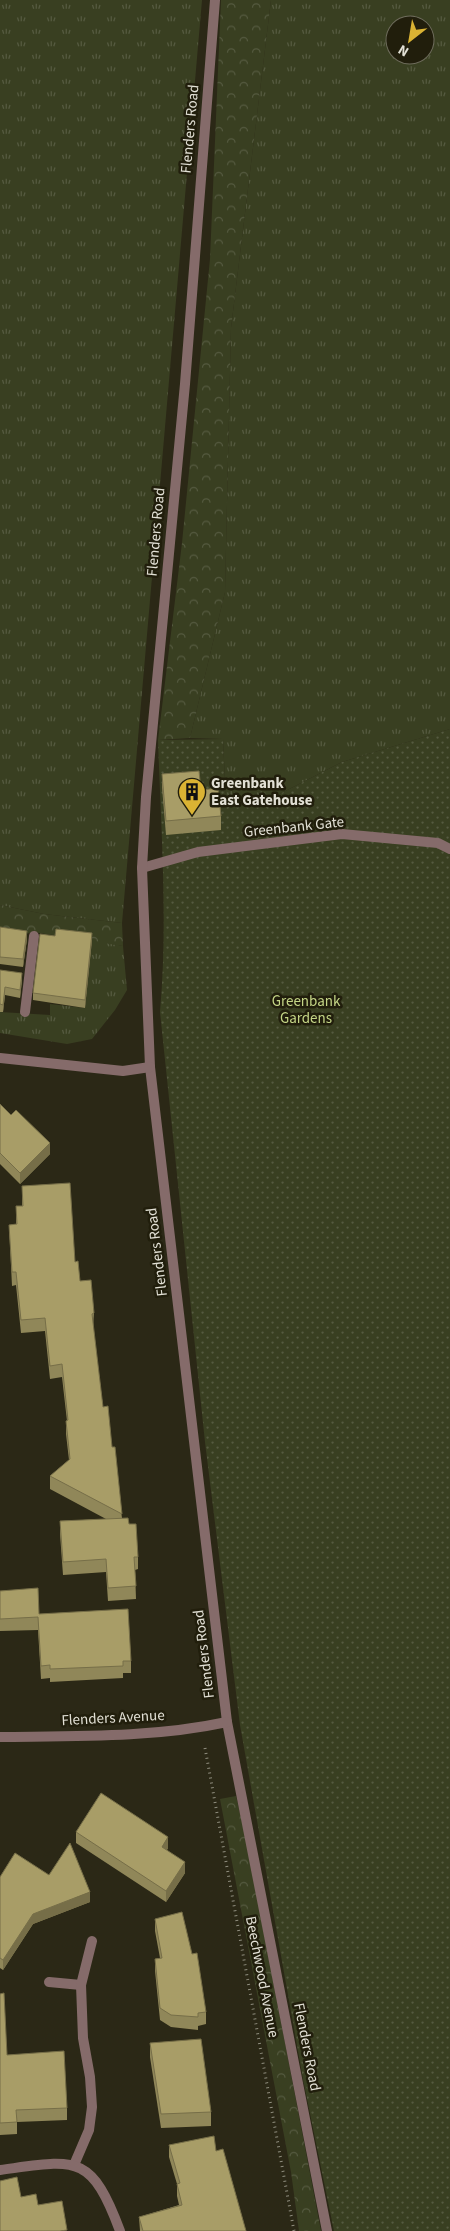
<svg xmlns="http://www.w3.org/2000/svg" width="450" height="2231" viewBox="0 0 450 2231" font-family="'Source Sans 3',sans-serif">
<style>
.grass{fill:url(#grass-tufts);fill-rule:evenodd}
.forest{fill:url(#forest-crowns)}
.park{fill:url(#park-dots)}
.lines{fill:none;stroke-linecap:round;stroke-linejoin:round}
.path{stroke:#8f8d7e;stroke-width:3;stroke-dasharray:1 4;stroke-linecap:butt}
.lane{stroke:#856b6a;stroke-width:10}
.street{stroke:#856b6a;stroke-width:10}
.wall{fill:#908759}
.shaded-wall{fill:#766e48}
.building{fill:#a89d67;stroke:#766e48}
.labels{text-anchor:middle;dominant-baseline:central;stroke-width:5;stroke-linejoin:round;paint-order:stroke}
.street-label{font-size:15px;fill:#e2e0d5;stroke:#211e0c}
.poi-label{font-size:15px;font-weight:bold;fill:#e2e0d5;stroke:#211e0c;text-anchor:start}
.park-label{font-size:15px;fill:#c4d586;stroke:#211e0c}
</style>
<defs>
<pattern id="grass-tufts" width="24" height="20" patternUnits="userSpaceOnUse" patternTransform="scale(1.25)"><rect width="24" height="20" fill="#393f21"/><path d="M3 7l-1-3M5 7V3M7 7l1-3M15 17l-1-3M17 17v-4M19 17l1-3" fill="none" stroke="#555a40"/></pattern>
<pattern id="forest-crowns" width="20" height="18" patternUnits="userSpaceOnUse" patternTransform="scale(1.25)"><rect width="20" height="18" fill="#393f21"/><path d="M2 6a3 3 0 1 1 6 0M12 15a3 3 0 1 1 6 0" fill="none" stroke="#555a40"/></pattern>
<pattern id="park-dots" width="8" height="8" patternUnits="userSpaceOnUse" patternTransform="scale(1.25)"><rect width="8" height="8" fill="#393f21"/><path d="M2 2h.1M6 6h.1" fill="none" stroke="#555a40" stroke-width="1.8" stroke-linecap="round"/></pattern>
</defs>
<rect width="100%" height="100%" fill="#2b2816"/>
<g class="grass">
<path d="M 0,0 L 202,0 L 122,923 L 44,914 L 0,905 Z"/>
<path d="M 271,0 L 450,0 L 450,729 L 342,762 L 262,803 L 226,802 L 223,739 L 190,738 L 225,592 L 231,328 ZM 395,25 L 425,25 L 425,55 L 395,55 Z"/>
<path d="M 92,940 L 123,946 L 127,990 L 115,1010 L 92,1039 L 67,1044 L 0,1033 L 0,1012 L 50,1015 L 50,1004 L 85,1008 Z"/>
</g>
<g class="forest">
<path d="M 221,0 L 271,0 L 231,328 L 225,592 L 190,738 L 158,740 L 182,543 L 210,259 Z"/>
<path d="M 0,905 L 44,914 L 122,923 L 123,946 L 33,932 L 14,937 L 0,934 Z"/>
<path d="M 236,1796 L 245,1834 L 321,2231 L 299,2231 L 291,2172 L 220,1799 Z"/>
</g>
<path class="park" d="M 450,729 L 450,2231 L 334,2231 L 303,2079 L 240,1725 L 205,1442 L 160,1012 C 168,922 161,830 158,740 L 223,739 L 226,802 L 262,803 L 342,762 Z"/>
<g class="lines">
<path class="path" d="M 205,1748 L 294,2231"/>
<path class="lane" d="M 142,868 L 198,852 L 342,834 L 438,843 L 450,849"/>
<g class="street">
<path d="M 215,0 L 185,384 L 146,797 L 142,868 L 150,1067 L 227,1722 L 327,2231"/>
<path d="M 25,1012 L 34,936"/>
<path d="M 0,1058 L 123,1071 L 150,1067"/>
<path d="M 0,1737 C 75,1736 153,1738 227,1722"/>
<path d="M 49,1982 L 81,1985"/>
<path d="M 74,2165 L 89,2130 L 92,2107 L 90,2077 L 83,2038 L 81,1985 L 92,1941"/>
<path d="M 0,2170 C 75,2160 91,2152 120,2231"/>
</g>
</g>
<g class="wall">
<path d="M 162,774 L 221,816 L 221,830 L 166,835 L 162,787 Z"/>
<path d="M 0,927 L 27,939 L 23,967 L 0,964 Z"/>
<path d="M 55,936 L 92,940 L 85,1008 L 33,1000 L 33,993 Z"/>
<path d="M 0,970 L 22,980 L 20,998 L 5,995 L 3,1012 L 0,1012 Z"/>
<path d="M 0,1104 L 50,1154 L 20,1184 L 0,1164 Z"/>
<path d="M 22,1186 L 75,1262 L 80,1281 L 94,1313 L 93,1327 L 103,1407 L 112,1447 L 122,1518 L 129,1524 L 138,1557 L 138,1569 L 135,1570 L 136,1599 L 108,1601 L 106,1572 L 63,1575 L 60,1534 L 60,1521 L 106,1519 L 50,1489 L 50,1476 L 69,1460 L 66,1434 L 66,1421 L 67,1421 L 62,1377 L 50,1379 L 45,1331 L 21,1333 L 16,1285 L 12,1286 L 9,1225 L 16,1224 L 16,1206 L 22,1206 Z"/>
<path d="M 0,1591 L 39,1614 L 131,1661 L 131,1673 L 123,1673 L 123,1678 L 50,1682 L 50,1678 L 41,1679 L 38,1630 L 0,1631 Z"/>
<path d="M 76,1832 L 168,1848 L 167,1850 L 185,1873 L 166,1902 L 76,1843 Z"/>
<path d="M 0,1877 L 90,1902 L 33,1924 L 3,1970 L 0,1968 Z"/>
<path d="M 155,1919 L 206,2012 L 206,2024 L 198,2026 L 198,2030 L 171,2027 L 160,2020 L 155,1971 L 155,1959 L 160,1958 L 155,1931 Z"/>
<path d="M 0,1994 L 7,2055 L 67,2108 L 67,2120 L 17,2122 L 17,2134 L 0,2135 Z"/>
<path d="M 150,2043 L 211,2112 L 211,2126 L 161,2128 L 150,2057 Z"/>
<path d="M 169,2145 L 216,2151 L 246,2231 L 140,2231 L 139,2217 L 179,2205 L 177,2196 L 177,2184 L 169,2157 Z"/>
</g>
<g class="shaded-wall">
<path d="M 27,931 L 27,939 L 23,967 L 23,959 Z"/>
<path d="M 92,933 L 92,940 L 85,1008 L 85,1000 Z"/>
<path d="M 22,973 L 22,980 L 20,998 L 20,990 Z"/>
<path d="M 5,987 L 5,995 L 3,1012 L 3,1005 Z"/>
<path d="M 50,1143 L 50,1154 L 20,1184 L 20,1173 Z"/>
<path d="M 168,1837 L 168,1848 L 162,1858 L 162,1847 Z"/>
<path d="M 185,1862 L 185,1873 L 166,1902 L 166,1891 Z"/>
<path d="M 90,1892 L 90,1902 L 33,1924 L 3,1970 L 3,1960 L 33,1914 Z"/>
</g>
<g class="building">
<path d="M 199,771 L 201,790 L 218,788 L 221,816 L 166,821 L 162,774 Z"/>
<path d="M 0,927 L 27,931 L 23,959 L 0,957 Z"/>
<path d="M 56,929 L 92,933 L 85,1000 L 33,993 L 40,934 L 55,936 Z"/>
<path d="M 0,970 L 22,973 L 20,990 L 5,987 L 3,1005 L 0,1004 Z"/>
<path d="M 0,1104 L 11,1115 L 16,1110 L 50,1143 L 20,1173 L 0,1153 Z"/>
<path d="M 70,1183 L 75,1262 L 78,1261 L 80,1281 L 91,1280 L 94,1313 L 92,1314 L 103,1407 L 108,1406 L 112,1447 L 115,1447 L 122,1514 L 50,1476 L 70,1459 L 66,1421 L 68,1420 L 62,1364 L 50,1366 L 45,1318 L 21,1320 L 16,1272 L 12,1272 L 9,1225 L 17,1224 L 16,1206 L 23,1206 L 22,1186 Z"/>
<path d="M 128,1518 L 129,1524 L 136,1524 L 138,1557 L 134,1557 L 136,1586 L 108,1588 L 106,1559 L 63,1562 L 60,1521 Z"/>
<path d="M 38,1588 L 39,1614 L 128,1609 L 131,1661 L 123,1661 L 123,1666 L 50,1669 L 50,1665 L 41,1666 L 38,1617 L 0,1619 L 0,1591 Z"/>
<path d="M 101,1793 L 168,1837 L 162,1847 L 185,1862 L 166,1891 L 76,1832 Z"/>
<path d="M 70,1843 L 90,1892 L 33,1914 L 3,1960 L 0,1958 L 0,1877 L 15,1853 L 49,1875 Z"/>
<path d="M 182,1912 L 192,1954 L 197,1953 L 206,2012 L 198,2013 L 198,2017 L 171,2015 L 160,2008 L 155,1959 L 162,1958 L 155,1919 Z"/>
<path d="M 4,1993 L 7,2055 L 64,2051 L 67,2108 L 16,2110 L 17,2122 L 0,2123 L 0,1994 Z"/>
<path d="M 201,2039 L 211,2112 L 161,2114 L 150,2043 Z"/>
<path d="M 214,2136 L 216,2151 L 223,2149 L 246,2231 L 143,2231 L 139,2217 L 182,2205 L 177,2184 L 180,2183 L 169,2145 Z"/>
<path d="M 17,2177 L 21,2197 L 36,2194 L 38,2205 L 62,2201 L 67,2230 L 60,2231 L 0,2231 L 0,2181 Z"/>
</g>
<defs>
<symbol id="building-pin" viewBox="-11 -11 22 30"><path d="M0 17L-7.5 6A9.5 9.5 0 1 1 7.5 6Z" fill="#dab333" stroke="#211e0c"/><path d="M-4-6H4V6H1V3H-1V6H-4ZM-2.5-4.3h1.7v1.8h-1.7ZM.8-4.3h1.7v1.8H.8ZM-2.5-1h1.7V.8h-1.7ZM.8-1h1.7V.8H.8Z" fill="#111"/></symbol>
</defs>
<g fill-rule="evenodd">
<use href="#building-pin" x="176" y="776" width="32" height="43"/>
</g>
<g class="labels">
<g class="street-label">
<text transform="translate(190 129) rotate(-85)">Flenders Road</text>
<text transform="translate(156 532) rotate(-85)">Flenders Road</text>
<text transform="translate(294 827) rotate(-6)">Greenbank Gate</text>
<text transform="translate(157 1252) rotate(-97)">Flenders Road</text>
<text transform="translate(204 1654) rotate(-97)">Flenders Road</text>
<text transform="translate(113 1718) rotate(-3)">Flenders Avenue</text>
<text transform="translate(262 1977) rotate(79)">Beechwood Avenue</text>
<text transform="translate(307 2047) rotate(79)">Flenders Road</text>
</g>
<g class="poi-label">
<text x="211" y="783">Greenbank<tspan x="211" dy="17">East Gatehouse</tspan></text>
</g>
<g class="park-label">
<text x="306" y="1001">Greenbank<tspan x="306" dy="17">Gardens</tspan></text>
</g>
</g>
<g transform="translate(410 40) rotate(211)"><circle r="24" fill="#211e0c" stroke="#6e6c5c"/>
<path d="M0-4L9 19L0 12L-9 19Z" fill="#dab333"/>
<text y="-8" font-size="14" font-weight="bold" text-anchor="middle" fill="#e2e0d5">N</text>
</g>
</svg>
